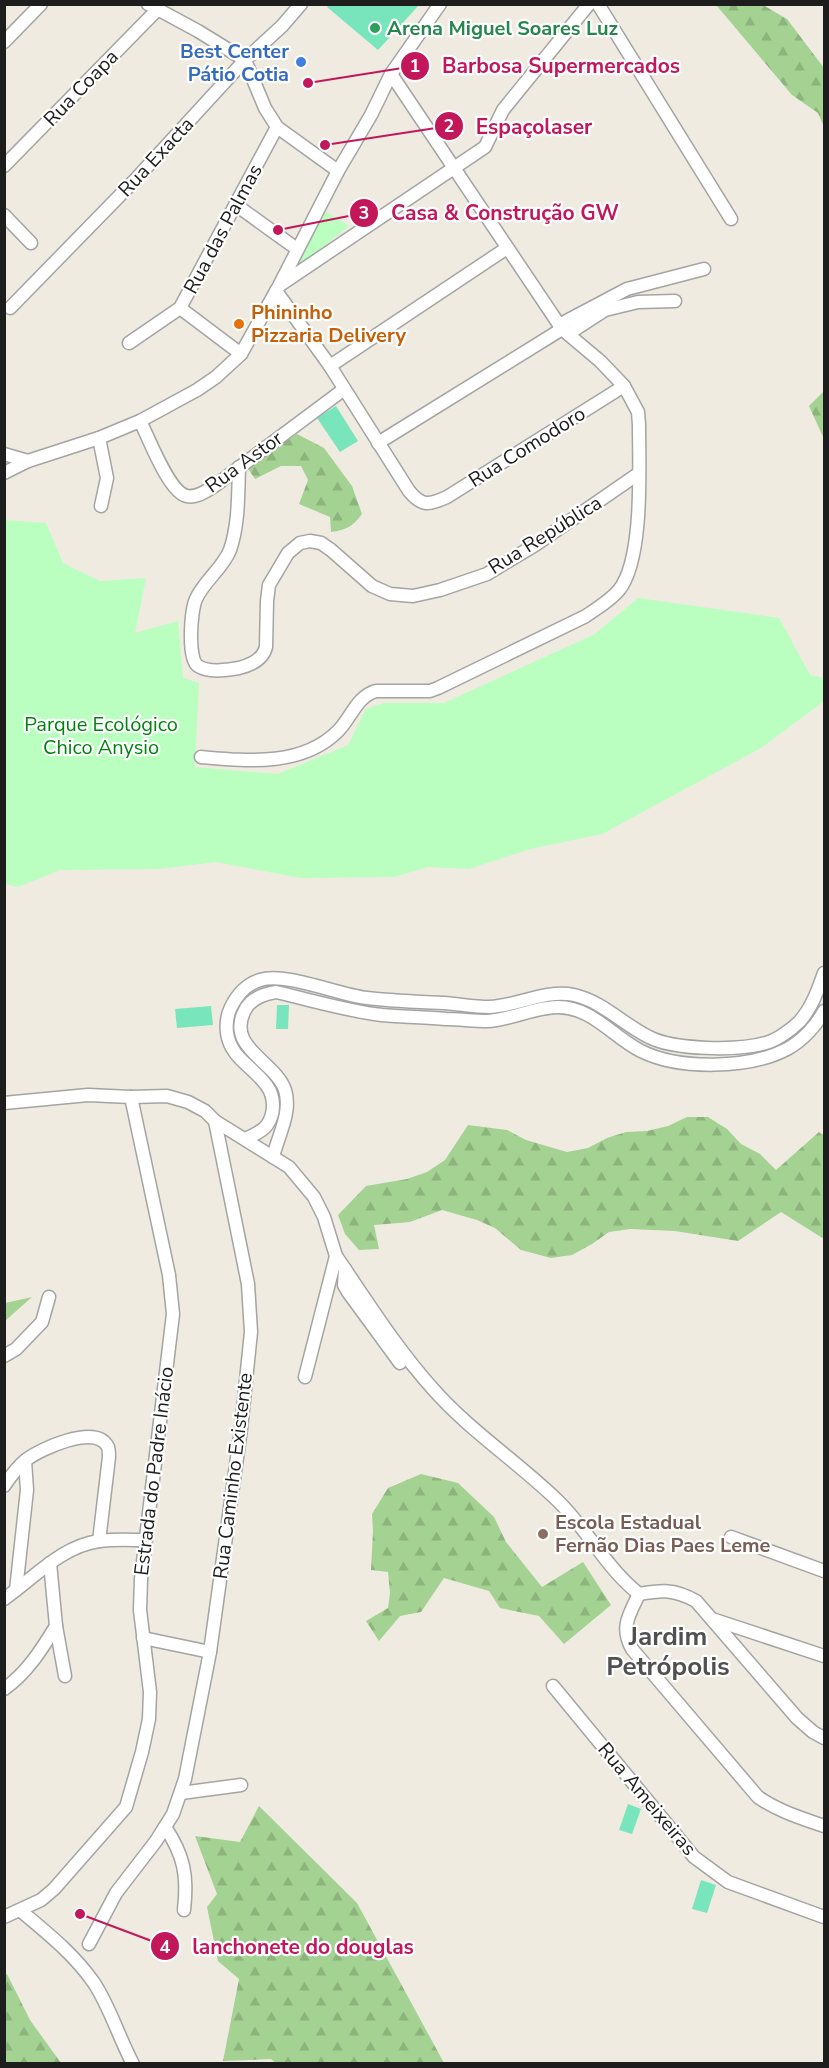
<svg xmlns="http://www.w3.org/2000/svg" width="829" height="2068" viewBox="0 0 829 2068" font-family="'Nunito Sans',sans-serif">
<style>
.forest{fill:url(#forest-firs)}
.park{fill:#bafec0}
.pitch{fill:#78e5bd}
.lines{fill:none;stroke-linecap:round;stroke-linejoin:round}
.minor-casing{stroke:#a4a4a4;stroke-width:15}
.minor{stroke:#fff;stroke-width:12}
.leisure-dot{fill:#2e9e5b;stroke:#fff;stroke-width:2}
.shop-dot{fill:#3f7fe0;stroke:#fff;stroke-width:2}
.food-dot{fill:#e8710a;stroke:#fff;stroke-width:2}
.education-dot{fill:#8d6e63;stroke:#fff;stroke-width:2}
.labels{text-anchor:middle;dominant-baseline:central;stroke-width:4.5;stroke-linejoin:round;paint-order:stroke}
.leisure-label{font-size:20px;font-weight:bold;fill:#27864d;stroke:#fff;text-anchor:start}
.shop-label{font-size:20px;font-weight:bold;fill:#366cbe;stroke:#fff;text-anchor:end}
.street-label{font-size:20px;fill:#1d1d1d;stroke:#fff}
.food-label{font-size:20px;font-weight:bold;fill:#c56008;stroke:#fff;text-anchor:start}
.park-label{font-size:20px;fill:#02830f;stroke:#fff}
.education-label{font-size:20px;font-weight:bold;fill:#785e54;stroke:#fff;text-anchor:start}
.district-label{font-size:26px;font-weight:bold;fill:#505050;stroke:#fff}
.leader{fill:none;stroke:#c2185b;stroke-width:2}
.callout-dot{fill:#c2185b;stroke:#fff;stroke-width:2}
.mark-label{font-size:18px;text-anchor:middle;font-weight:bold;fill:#fff}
.callout-label{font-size:21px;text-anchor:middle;font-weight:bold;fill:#c2185b;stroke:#fff;stroke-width:4.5;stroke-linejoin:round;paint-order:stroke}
</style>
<defs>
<pattern id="forest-firs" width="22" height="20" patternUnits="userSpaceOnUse" patternTransform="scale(1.5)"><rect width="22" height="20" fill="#a4d292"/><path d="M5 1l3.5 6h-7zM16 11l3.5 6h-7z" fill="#8db47d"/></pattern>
</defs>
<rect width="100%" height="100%" fill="#efebe1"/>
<g class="forest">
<path d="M 718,5 L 763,5 L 787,19 L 824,68 L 824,127 L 818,113 L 792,95 L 717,6 Z"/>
<path d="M 823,392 L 824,392 L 824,439 L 809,406 Z"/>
<path d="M 297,434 L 324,448 L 352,486 L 362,514 C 353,526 347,530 331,532 L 330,517 L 299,504 L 308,480 L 301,466 L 281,466 L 255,479 L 247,467 Z"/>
<path d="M 687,1117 L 708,1117 L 727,1129 L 741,1144 L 760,1154 L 776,1170 L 819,1132 L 824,1135 L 824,1239 L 781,1212 L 738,1241 L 675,1231 L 630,1229 L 609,1232 L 592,1244 L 572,1255 L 551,1258 L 521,1250 L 495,1228 L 477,1220 L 442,1210 L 410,1222 L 374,1225 L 379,1249 L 359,1250 L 345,1234 L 338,1215 L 366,1186 L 407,1179 L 427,1172 L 445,1160 L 468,1125 L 507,1130 L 526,1140 L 567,1152 L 588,1148 L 607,1138 L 626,1132 L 647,1131 L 668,1126 Z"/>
<path d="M 32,1297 L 5,1321 L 5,1303 Z"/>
<path d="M 421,1474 L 458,1483 L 494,1517 L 506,1542 L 542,1587 L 583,1562 L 611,1605 L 564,1644 L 539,1616 L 500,1608 L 489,1591 L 444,1578 L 421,1612 L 400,1616 L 379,1641 L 366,1621 L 388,1608 L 390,1593 L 388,1572 L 371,1570 L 373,1531 L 372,1514 L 388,1488 Z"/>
<path d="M 259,1806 L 357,1903 L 444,2063 L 277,2064 L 271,2059 L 223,2061 L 239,1979 L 218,1961 L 207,1907 L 217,1894 L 195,1836 L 240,1842 Z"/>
<path d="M 7,1974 L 30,2020 L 61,2063 L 5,2063 L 4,1975 Z"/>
</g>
<g class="park">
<path d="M 325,211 L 349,226 L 291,272 Z"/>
<path d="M 4,520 L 46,523 L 63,563 L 100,581 L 146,578 L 135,633 L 178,621 L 183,678 L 199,683 L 195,767 L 278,774 L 348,745 L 366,709 L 384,703 L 444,703 L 595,634 L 638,598 L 779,618 L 810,675 L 824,678 L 824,701 L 761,748 L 602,834 L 530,849 L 469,869 L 428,867 L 394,877 L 301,878 L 216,862 L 159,869 L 60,870 L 18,887 L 5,884 Z"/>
</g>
<g class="pitch">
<path d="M 329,4 L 419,4 L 419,5 L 378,50 L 327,7 Z"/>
<path d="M 336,406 L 358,441 L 340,452 L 317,418 Z"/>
<path d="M 277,1005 L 289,1005 L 288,1029 L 276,1029 Z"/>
<path d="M 211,1006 L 213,1025 L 177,1028 L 175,1009 Z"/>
<path d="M 628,1804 L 641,1809 L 632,1834 L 619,1830 Z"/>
<path d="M 701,1880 L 716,1885 L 707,1913 L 692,1909 Z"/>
</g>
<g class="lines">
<defs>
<g id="minor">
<path d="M 148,4 L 198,31 L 245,60"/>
<path d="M 598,4 L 731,219"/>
<path d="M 4,42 L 41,4"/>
<path d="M 245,60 L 265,108 L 277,127 L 338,171"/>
<path d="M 4,166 L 158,9"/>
<path d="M 236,205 L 297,249"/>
<path d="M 4,215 L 31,243"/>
<path d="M 280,285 L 485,147 L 503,110 L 589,4"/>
<path d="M 276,291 L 330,366 L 409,491 C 422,507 429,505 447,497 L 624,386"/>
<path d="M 10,308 L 134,181 L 245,60 L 282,26 L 301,4"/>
<path d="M 180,308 L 241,354"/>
<path d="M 559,325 L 627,289 L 704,269"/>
<path d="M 568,334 L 605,310 L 638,302 L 675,301"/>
<path d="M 129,343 L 180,308 L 277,127"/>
<path d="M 330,366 L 507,248"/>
<path d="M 140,421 C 149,438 169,493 187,496 C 196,498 205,492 213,487 L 343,390"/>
<path d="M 99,438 L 107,478 L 101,506"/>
<path d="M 378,443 L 562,329"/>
<path d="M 4,454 L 28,461"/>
<path d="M 239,467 C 238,494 239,524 230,550 C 223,568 204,581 196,599 C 191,610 187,659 198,666 C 209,673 227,670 239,668 C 251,665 263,660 266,647 L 267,601 L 269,585 L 288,553 L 300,543 L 310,541 L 321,543 L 331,550 L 372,586 L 390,594 L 413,596 L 440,590 L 487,574 L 535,545 L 638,474"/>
<path d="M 4,473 L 28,461 L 99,438 L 140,421 L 197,390 L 216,377 L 241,354 L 279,286 L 338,171 L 371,115 L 391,74 L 440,4"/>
<path d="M 201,757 C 247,761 302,767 338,731 C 351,718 357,696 376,691 L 430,691 L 438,688 L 586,616 C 597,608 610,601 619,590 C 644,559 639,465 639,425 L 638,412 L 624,386 L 600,361 L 562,329 L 391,74"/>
<path d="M 4,1103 L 88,1095 L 131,1097 L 167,1096 L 188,1102 L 205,1111 L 215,1121 L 289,1167 L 314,1197 L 324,1217 L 336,1256 L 305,1377"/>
<path d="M 245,1139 C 252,1136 262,1132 267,1125 C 275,1114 275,1097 267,1086 C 253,1066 231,1059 227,1033 C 226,1024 227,1015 231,1007 C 237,995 247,984 260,980 C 287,972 338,995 367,998 C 393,1001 418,1002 444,1003 C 459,1004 474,1007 489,1007 C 518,1006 546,989 574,995 C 602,1001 624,1025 649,1037 C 674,1050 738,1051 766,1043 C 777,1040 791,1030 800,1021 C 812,1007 818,990 824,973"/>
<path d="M 273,1157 C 278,1136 292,1112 285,1090 C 275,1061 225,1047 245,1010 C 251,998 263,994 276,992 C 311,1000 347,1011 382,1015 C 404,1017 425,1017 446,1019 C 459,1019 473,1021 487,1021 C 511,1020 534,1007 558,1007 C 592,1007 613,1037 641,1051 C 679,1070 749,1069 787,1049 C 802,1041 816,1026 824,1011"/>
<path d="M 336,1256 C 367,1301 396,1348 433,1389 C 470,1431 518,1462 558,1501 C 588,1530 606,1568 639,1594 C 663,1590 674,1589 696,1601 L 797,1718 L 813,1732 L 824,1738"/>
<path d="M 345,1269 L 344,1285 L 348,1292 L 400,1363"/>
<path d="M 4,1356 L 16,1349 L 42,1322 L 49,1297"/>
<path d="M 4,1486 C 10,1477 17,1467 26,1460 C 40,1449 96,1423 108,1447 C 109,1450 109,1454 109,1457 L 99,1541"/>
<path d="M 731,1537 L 824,1571"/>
<path d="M 50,1563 L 56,1626 L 65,1676"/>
<path d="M 16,1590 L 27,1490 L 25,1461"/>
<path d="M 639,1594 C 629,1615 620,1627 632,1649 L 758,1797 C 778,1811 801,1818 824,1826"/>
<path d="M 4,1599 C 34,1578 62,1546 99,1541 C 114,1539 131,1540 146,1540"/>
<path d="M 712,1619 L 824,1656"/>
<path d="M 143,1638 L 210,1652"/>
<path d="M 553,1686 L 694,1857 L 728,1882 L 824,1917"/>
<path d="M 4,1689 C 27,1673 42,1649 56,1626"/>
<path d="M 181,1793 L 241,1785"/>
<path d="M 165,1827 C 184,1855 188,1876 184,1910"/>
<path d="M 21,1911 C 47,1933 74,1954 94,1983 C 110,2007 119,2038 133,2064"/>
<path d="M 4,1917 L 41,1900 L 54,1889 L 126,1807 L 142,1752 L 149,1719 L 150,1692 L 140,1610 L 141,1579 L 173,1314 L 169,1275 L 131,1097"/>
<path d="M 89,1944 L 116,1893 L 156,1841 L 173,1814 L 185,1779 L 210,1652 L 241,1429 L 251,1332 L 248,1284 L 215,1121"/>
</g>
</defs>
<use href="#minor" class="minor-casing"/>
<use href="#minor" class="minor"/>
</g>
<circle class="leisure-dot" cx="375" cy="28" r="6"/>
<circle class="shop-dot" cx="301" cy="62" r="6"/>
<circle class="food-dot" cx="239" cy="324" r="6"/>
<circle class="education-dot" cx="543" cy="1534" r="6"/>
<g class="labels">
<g class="leisure-label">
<text x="387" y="28">Arena Miguel Soares Luz</text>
</g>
<g class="shop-label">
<text x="289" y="51">Best Center<tspan x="289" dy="23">Pátio Cotia</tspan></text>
</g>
<g class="street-label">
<text transform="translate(81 88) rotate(-46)">Rua Coapa</text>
<text transform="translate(156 157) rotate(-47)">Rua Exacta</text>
<text transform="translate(223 229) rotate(-62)">Rua das Palmas</text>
<text transform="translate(527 447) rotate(-32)">Rua Comodoro</text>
<text transform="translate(244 462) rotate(-36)">Rua Astor</text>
<text transform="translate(545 535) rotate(-32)">Rua República</text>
<text transform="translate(154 1471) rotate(-83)">Estrada do Padre Inácio</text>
<text transform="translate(233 1476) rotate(-83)">Rua Caminho Existente</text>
<text transform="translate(647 1799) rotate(50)">Rua Ameixeiras</text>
</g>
<g class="food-label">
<text x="251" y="312">Phininho<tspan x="251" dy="23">Pizzaria Delivery</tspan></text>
</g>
<g class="park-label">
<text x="101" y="724">Parque Ecológico<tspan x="101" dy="23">Chico Anysio</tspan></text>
</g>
<g class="education-label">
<text x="555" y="1522">Escola Estadual<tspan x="555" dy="23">Fernão Dias Paes Leme</tspan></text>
</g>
<g class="district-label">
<text x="668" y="1636">Jardim<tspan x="668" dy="30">Petrópolis</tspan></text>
</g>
</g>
<path class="leader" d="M308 83L415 66M325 145L449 126M278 230L364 213M80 1914L165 1946"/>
<g class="callout-dot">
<circle cx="308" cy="83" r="6"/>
<circle cx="325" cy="145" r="6"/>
<circle cx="278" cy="230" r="6"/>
<circle cx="80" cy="1914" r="6"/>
<circle cx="415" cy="66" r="15"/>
<circle cx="449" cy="126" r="15"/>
<circle cx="364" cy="213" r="15"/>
<circle cx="165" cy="1946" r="15"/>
</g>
<g class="mark-label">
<text x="415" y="72">1</text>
<text x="449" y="132">2</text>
<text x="364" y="219">3</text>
<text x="165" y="1953">4</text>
</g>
<g class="callout-label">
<text x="561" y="73">Barbosa Supermercados</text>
<text x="534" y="134">Espaçolaser</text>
<text x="505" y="220">Casa &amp; Construção GW</text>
<text x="303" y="1954">lanchonete do douglas</text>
</g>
<rect width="829" height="2068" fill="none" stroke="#1d1d1d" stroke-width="12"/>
</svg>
